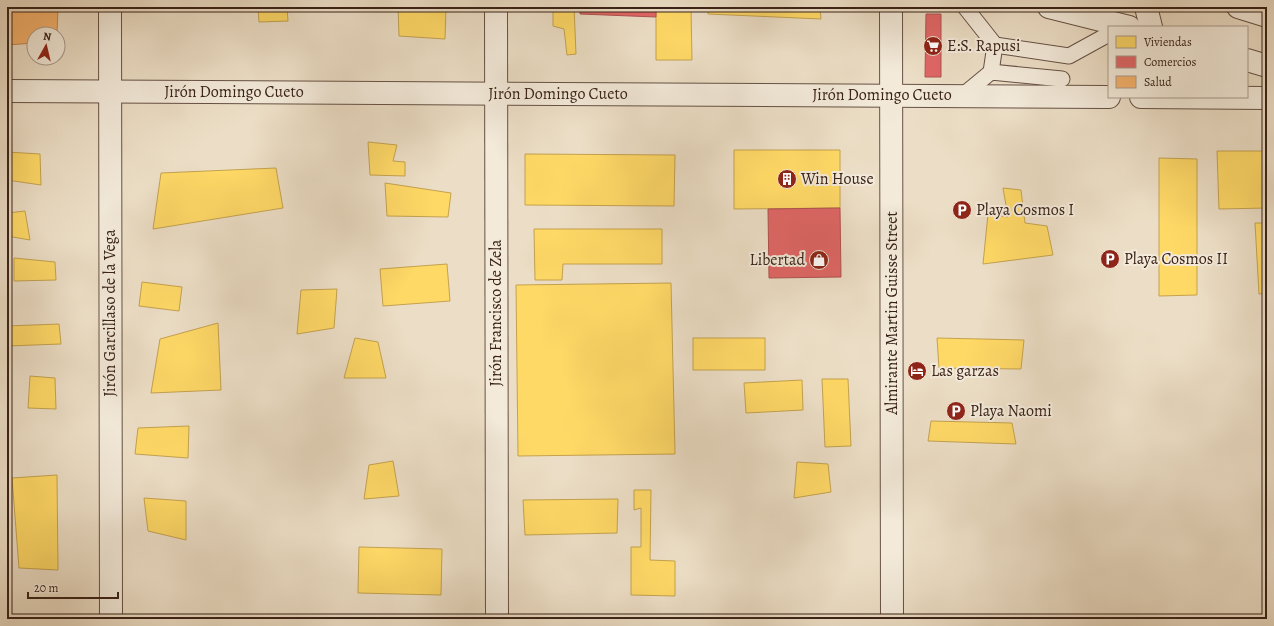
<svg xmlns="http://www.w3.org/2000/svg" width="1274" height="626" viewBox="0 0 1274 626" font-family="Alegreya,serif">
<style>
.homes{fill:#ffd966;stroke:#c4a24f}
.shops{fill:#e06666;stroke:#ae524f}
.health{fill:#f6b26b;stroke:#bd8752}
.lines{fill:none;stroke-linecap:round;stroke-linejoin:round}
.service-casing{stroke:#665144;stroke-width:17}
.minor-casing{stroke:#665144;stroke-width:24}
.tertiary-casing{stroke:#665144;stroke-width:24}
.service{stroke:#f3eada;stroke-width:15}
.minor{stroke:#f3eada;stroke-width:22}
.tertiary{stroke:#f3eada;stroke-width:22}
.labels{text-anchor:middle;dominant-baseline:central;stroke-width:4;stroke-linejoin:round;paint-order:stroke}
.poi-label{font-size:16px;fill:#392218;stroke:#f3eada;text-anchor:start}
.street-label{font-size:16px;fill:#392218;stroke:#f3eada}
</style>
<rect width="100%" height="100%" fill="#ecdec6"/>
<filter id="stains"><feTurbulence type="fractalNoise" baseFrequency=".005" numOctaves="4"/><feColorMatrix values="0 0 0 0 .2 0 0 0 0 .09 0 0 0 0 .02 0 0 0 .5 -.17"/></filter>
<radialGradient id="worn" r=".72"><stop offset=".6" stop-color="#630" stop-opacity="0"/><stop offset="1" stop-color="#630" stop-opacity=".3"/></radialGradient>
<g class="homes">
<path d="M 258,7 L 287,7 L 288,21 L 259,22 Z"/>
<path d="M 398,7 L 446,7 L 445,39 L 399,36 Z"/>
<path d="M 553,7 L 574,7 L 576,54 L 567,55 L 564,29 L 553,26 Z"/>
<path d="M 656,7 L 691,7 L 692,60 L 656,60 Z"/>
<path d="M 708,7 L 820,7 L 821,19 L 708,14 Z"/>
<path d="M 368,142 L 397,145 L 393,161 L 405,162 L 405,176 L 370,175 Z"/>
<path d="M 734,150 L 840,150 L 840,208 L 734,209 Z"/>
<path d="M 1217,151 L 1267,151 L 1267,208 L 1219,209 Z"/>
<path d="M 7,152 L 40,154 L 41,185 L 7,180 Z"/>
<path d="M 525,154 L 675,155 L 674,206 L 525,205 Z"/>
<path d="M 1159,158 L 1197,159 L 1197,295 L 1159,296 Z"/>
<path d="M 276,168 L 283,208 L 153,229 L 161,173 Z"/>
<path d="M 385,183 L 451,193 L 448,217 L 387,216 Z"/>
<path d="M 1003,188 L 1021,190 L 1025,223 L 1047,226 L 1053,255 L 983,264 L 988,214 L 1008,217 Z"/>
<path d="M 25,211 L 30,240 L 7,236 L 7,213 Z"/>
<path d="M 1255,223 L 1267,223 L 1267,293 L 1259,294 Z"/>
<path d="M 534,229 L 662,229 L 662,264 L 563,264 L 562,280 L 535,280 Z"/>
<path d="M 14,258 L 55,262 L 56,280 L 14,281 Z"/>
<path d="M 447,264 L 450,301 L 383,306 L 380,269 Z"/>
<path d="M 142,282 L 182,287 L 179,311 L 139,306 Z"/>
<path d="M 671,283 L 675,454 L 518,456 L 516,285 Z"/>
<path d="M 337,289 L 334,328 L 297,334 L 301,290 Z"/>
<path d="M 218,323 L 221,390 L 151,393 L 160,339 Z"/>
<path d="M 59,324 L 61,344 L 7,346 L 7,326 Z"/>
<path d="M 355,338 L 378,342 L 386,378 L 344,378 Z"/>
<rect x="693" y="338" width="72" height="32"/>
<path d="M 937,338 L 1024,340 L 1021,369 L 939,368 Z"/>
<path d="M 30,376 L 55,378 L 56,409 L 28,408 Z"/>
<path d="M 822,379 L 848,379 L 851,446 L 825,447 Z"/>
<path d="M 802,380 L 803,410 L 746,413 L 744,383 Z"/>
<path d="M 931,421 L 1012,423 L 1016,444 L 928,441 Z"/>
<path d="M 189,426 L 188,458 L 135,454 L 138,428 Z"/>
<path d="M 393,461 L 399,496 L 364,499 L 369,465 Z"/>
<path d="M 797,462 L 828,464 L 831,492 L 794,498 Z"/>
<path d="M 57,475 L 58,570 L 19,568 L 12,478 Z"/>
<path d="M 634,490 L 651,490 L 650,560 L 675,561 L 675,596 L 631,595 L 631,547 L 641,547 L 641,508 L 634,510 Z"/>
<path d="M 144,498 L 186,501 L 186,540 L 148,531 Z"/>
<path d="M 618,499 L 617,533 L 525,535 L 523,500 Z"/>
<path d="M 359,547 L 442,549 L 441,595 L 358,593 Z"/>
</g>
<g class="shops">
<path d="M 580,7 L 656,7 L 656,17 L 580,14 Z"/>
<path d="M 926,14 L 941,14 L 941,77 L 925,77 Z"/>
<path d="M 840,208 L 841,277 L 769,278 L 768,209 Z"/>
</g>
<path class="health" d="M 7,7 L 58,7 L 57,34 L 34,34 L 34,43 L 7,45 Z"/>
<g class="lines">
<defs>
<g id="service">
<path d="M 965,7 L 995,45 L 1069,56 L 1109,34"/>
<path d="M 991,72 L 995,45"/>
<path d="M 962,96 L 991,72 L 1062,79"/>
</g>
<g id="minor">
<path d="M 110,7 L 111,619"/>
<path d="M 496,7 L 497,619"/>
<path d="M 891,7 L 892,619"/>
<path d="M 7,91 L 1109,97"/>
<path d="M 1141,97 L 1267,98"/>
</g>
<g id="tertiary">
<path d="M 1049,7 L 1129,27"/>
<path d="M 1146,7 L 1151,27"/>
<path d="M 1238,7 L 1267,16"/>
<path d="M 1247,60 L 1267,66"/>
</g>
</defs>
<use href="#service" class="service-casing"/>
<use href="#minor" class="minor-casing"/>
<use href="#tertiary" class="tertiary-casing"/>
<use href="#service" class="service"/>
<use href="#minor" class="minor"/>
<use href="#tertiary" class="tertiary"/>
</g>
<defs>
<symbol id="supermarket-disc" viewBox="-11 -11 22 22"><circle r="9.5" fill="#8f2418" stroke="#f3eada"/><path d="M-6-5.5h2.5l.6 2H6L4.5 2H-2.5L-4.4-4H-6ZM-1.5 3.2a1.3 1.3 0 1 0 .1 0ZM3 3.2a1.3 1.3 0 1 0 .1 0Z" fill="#fff"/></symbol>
<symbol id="building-disc" viewBox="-11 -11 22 22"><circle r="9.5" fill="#8f2418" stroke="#f3eada"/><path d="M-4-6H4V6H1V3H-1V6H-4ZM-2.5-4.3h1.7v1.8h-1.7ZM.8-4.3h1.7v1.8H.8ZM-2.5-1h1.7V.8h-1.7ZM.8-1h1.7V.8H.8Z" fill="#fff"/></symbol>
<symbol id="parking-disc" viewBox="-11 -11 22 22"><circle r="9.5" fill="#8f2418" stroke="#f3eada"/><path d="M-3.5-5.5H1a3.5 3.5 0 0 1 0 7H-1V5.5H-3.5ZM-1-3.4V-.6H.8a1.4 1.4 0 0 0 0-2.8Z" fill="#fff"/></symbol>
<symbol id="shop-disc" viewBox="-11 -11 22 22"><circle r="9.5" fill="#8f2418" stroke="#f3eada"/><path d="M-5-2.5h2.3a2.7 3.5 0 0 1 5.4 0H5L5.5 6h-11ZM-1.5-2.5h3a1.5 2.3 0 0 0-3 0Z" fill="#fff"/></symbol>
<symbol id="hotel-disc" viewBox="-11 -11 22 22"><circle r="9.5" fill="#8f2418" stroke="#f3eada"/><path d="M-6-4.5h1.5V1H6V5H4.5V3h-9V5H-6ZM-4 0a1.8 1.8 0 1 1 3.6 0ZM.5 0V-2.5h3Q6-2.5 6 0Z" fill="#fff"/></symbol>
</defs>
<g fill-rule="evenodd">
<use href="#supermarket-disc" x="922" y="35" width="22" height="22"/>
<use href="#building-disc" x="776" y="168" width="22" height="22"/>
<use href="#parking-disc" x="951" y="199" width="22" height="22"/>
<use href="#parking-disc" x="1099" y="248" width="22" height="22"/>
<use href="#shop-disc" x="808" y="249" width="22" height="22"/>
<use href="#hotel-disc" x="906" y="360" width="22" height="22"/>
<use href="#parking-disc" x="945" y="400" width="22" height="22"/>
</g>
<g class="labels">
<g class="poi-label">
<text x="947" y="46">E:S. Rapusi</text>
<text x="801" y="179">Win House</text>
<text x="976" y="210">Playa Cosmos I</text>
<text x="1124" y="259">Playa Cosmos II</text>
<text x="805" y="260" text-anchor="end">Libertad</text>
<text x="931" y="371">Las garzas</text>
<text x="970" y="411">Playa Naomi</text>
</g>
<g class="street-label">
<text x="234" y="92">Jirón Domingo Cueto</text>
<text x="558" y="94">Jirón Domingo Cueto</text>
<text x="882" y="95">Jirón Domingo Cueto</text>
<text transform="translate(110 313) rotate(-90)">Jirón Garcillaso de la Vega</text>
<text transform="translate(496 313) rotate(-90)">Jirón Francisco de Zela</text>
<text transform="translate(892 313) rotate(-90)">Almirante Martin Guisse Street</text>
</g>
</g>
<rect width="1274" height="626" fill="none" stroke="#ecdec6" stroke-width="24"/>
<rect x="8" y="8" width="1258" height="610" fill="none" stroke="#392218" stroke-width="2"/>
<rect x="12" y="12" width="1250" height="602" fill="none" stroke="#392218"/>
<rect x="1108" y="26" width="140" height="72" fill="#f3eada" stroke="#a99a8c"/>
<rect x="1116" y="36" width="20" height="12" fill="#ffd966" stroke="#a99a8c"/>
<text x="1144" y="46" font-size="12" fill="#392218">Viviendas</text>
<rect x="1116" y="56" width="20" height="12" fill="#e06666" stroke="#a99a8c"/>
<text x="1144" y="66" font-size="12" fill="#392218">Comercios</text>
<rect x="1116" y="76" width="20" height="12" fill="#f6b26b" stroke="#a99a8c"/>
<text x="1144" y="86" font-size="12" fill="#392218">Salud</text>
<g transform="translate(46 46) rotate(8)"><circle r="19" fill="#f3eada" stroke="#a99a8c"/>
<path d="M0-3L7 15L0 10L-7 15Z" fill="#8f2418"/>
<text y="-6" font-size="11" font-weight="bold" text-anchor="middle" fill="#392218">N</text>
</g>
<path d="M28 592v6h90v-6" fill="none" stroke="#392218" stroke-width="2"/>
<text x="34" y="592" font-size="12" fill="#392218" stroke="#f3eada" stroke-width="3" paint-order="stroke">20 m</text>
<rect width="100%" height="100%" filter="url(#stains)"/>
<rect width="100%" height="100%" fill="url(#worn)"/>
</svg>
